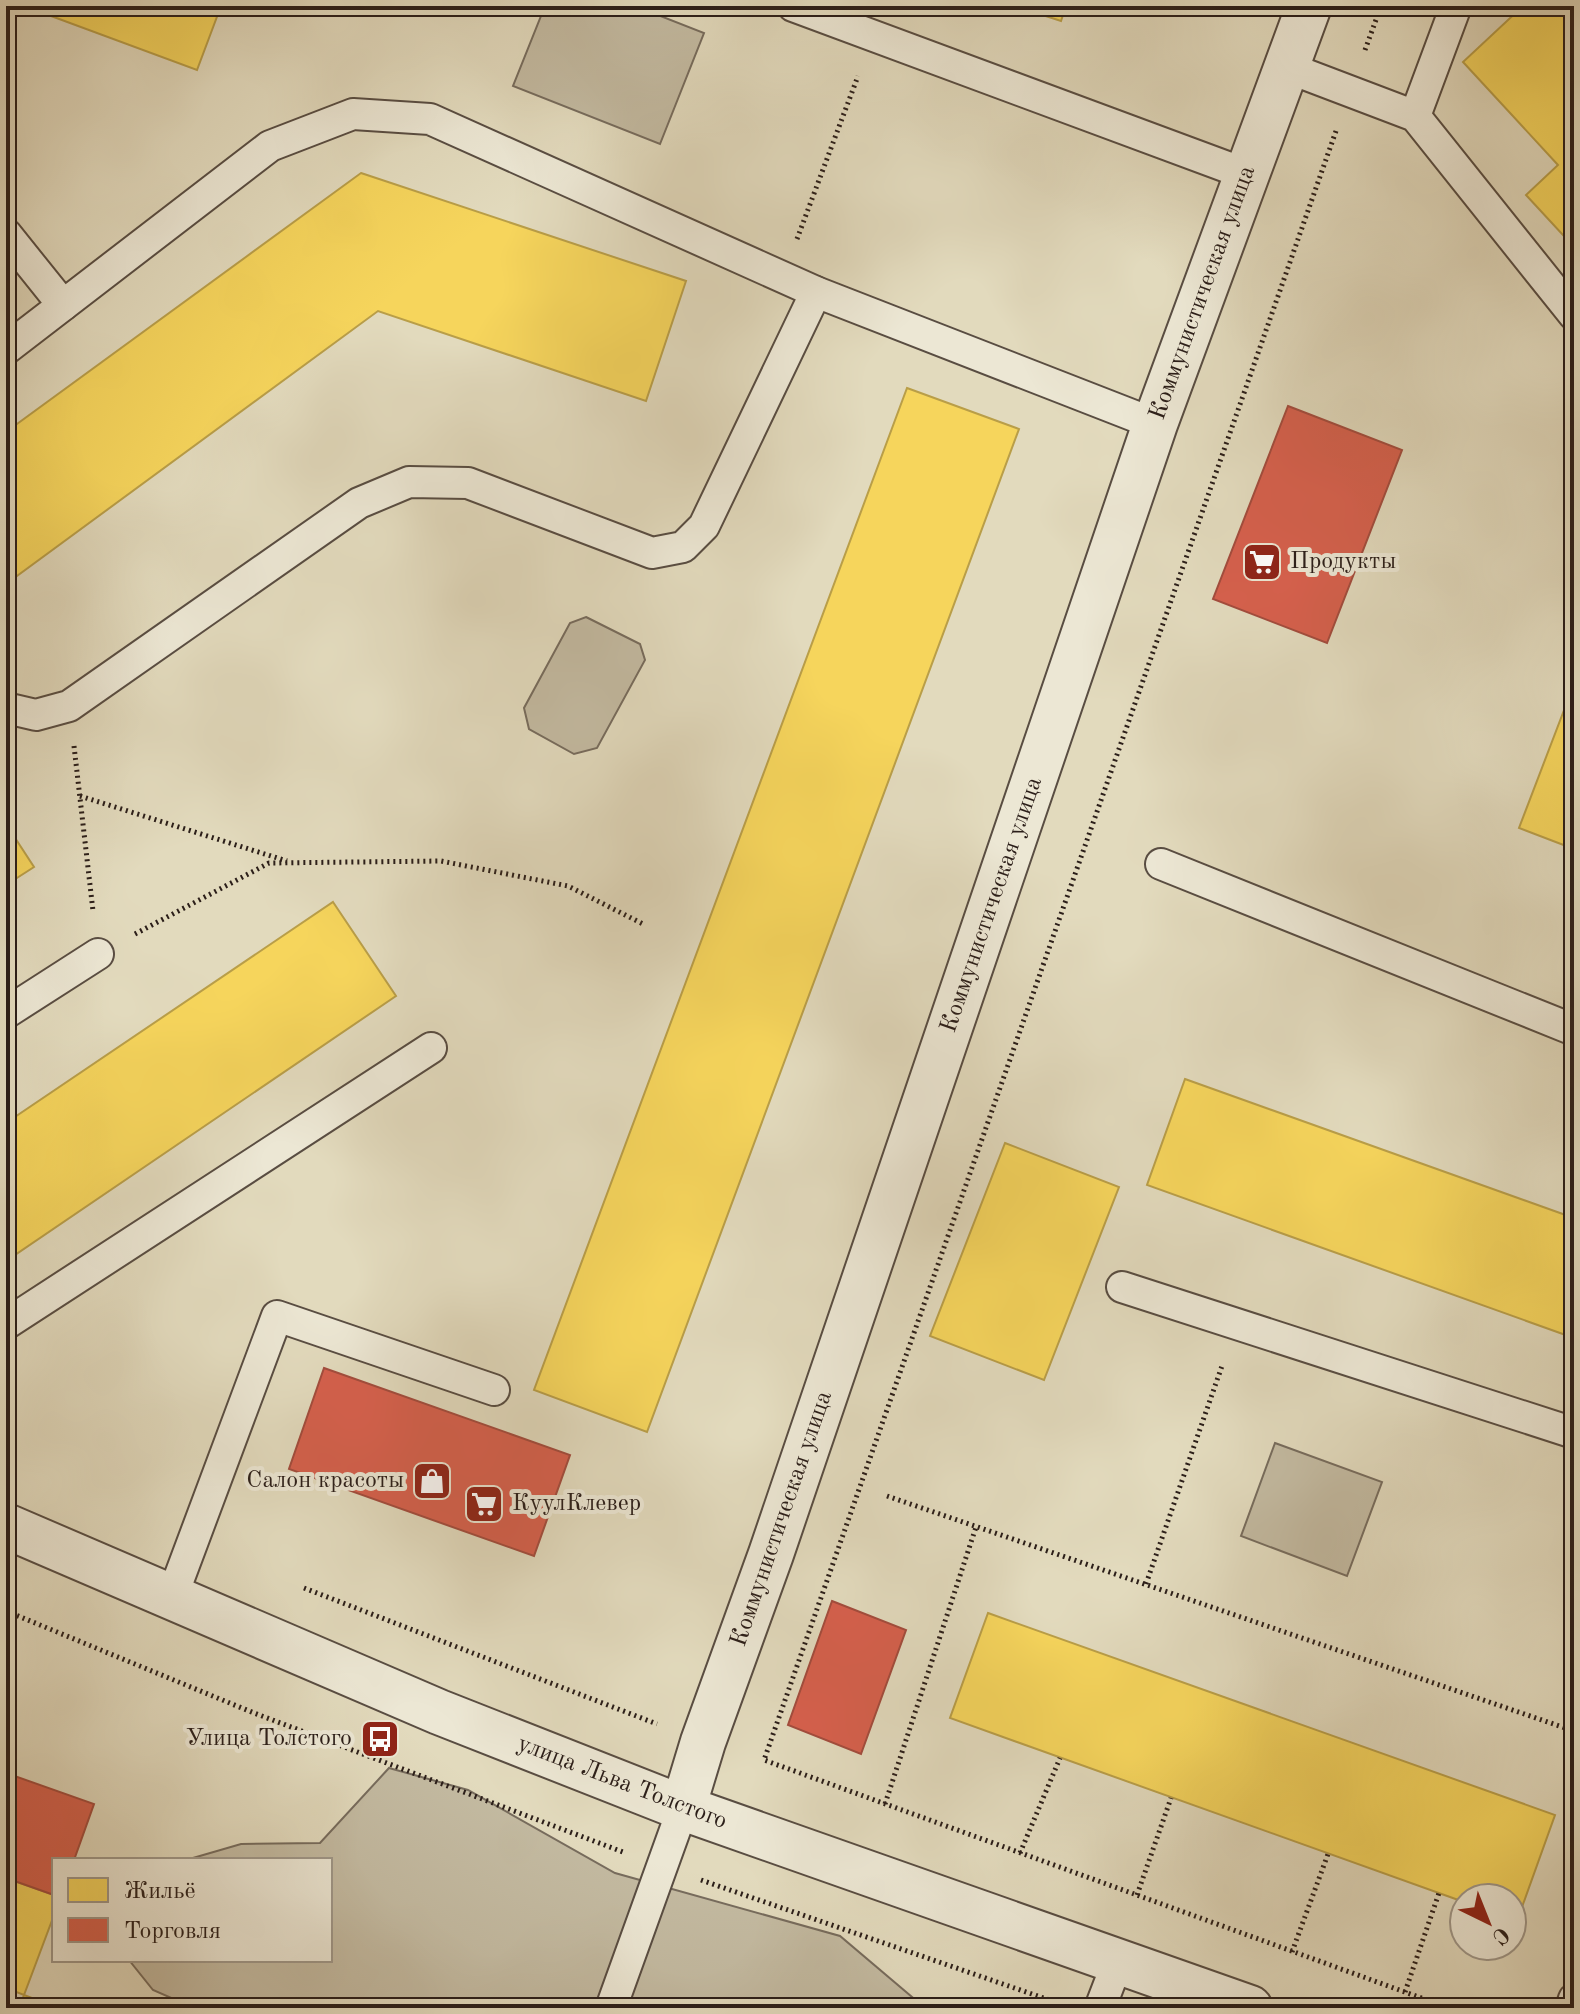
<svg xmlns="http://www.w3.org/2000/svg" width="1580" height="2014" viewBox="0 0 1580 2014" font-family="'Old Standard TT',serif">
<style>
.green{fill:#c3baa1;stroke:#776c5d;stroke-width:2}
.homes{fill:#f6d55c;stroke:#b99e48;stroke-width:2}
.shops{fill:#d6604d;stroke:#a34c3d;stroke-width:2}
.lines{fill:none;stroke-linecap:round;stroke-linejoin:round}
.service-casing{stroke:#594d42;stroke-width:34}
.minor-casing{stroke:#594d42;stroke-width:48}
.tertiary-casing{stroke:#594d42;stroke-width:48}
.path{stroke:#2b1e19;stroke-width:5;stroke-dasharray:2 4;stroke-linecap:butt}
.service{stroke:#ece7d4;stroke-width:30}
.minor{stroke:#ece7d4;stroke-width:44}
.tertiary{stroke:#ece7d4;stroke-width:44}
.labels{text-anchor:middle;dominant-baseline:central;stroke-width:8;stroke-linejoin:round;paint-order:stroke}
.street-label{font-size:24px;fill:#2b1e19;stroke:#ece7d4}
.poi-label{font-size:24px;fill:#2b1e19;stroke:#ece7d4;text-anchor:start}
</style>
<rect width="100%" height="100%" fill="#e2dabd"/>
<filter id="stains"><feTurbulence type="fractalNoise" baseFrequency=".0025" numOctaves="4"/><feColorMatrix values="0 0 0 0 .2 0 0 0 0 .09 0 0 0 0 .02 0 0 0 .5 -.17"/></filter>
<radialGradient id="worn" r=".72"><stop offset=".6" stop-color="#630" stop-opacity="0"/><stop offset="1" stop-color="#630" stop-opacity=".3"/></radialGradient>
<g class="green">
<path d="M 545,6 L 635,6 L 704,33 L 660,144 L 513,86 Z"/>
<path d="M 586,617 L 640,644 L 645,660 L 597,748 L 574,754 L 529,729 L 524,708 L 570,623 Z"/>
<path d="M 1275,1443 L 1382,1482 L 1347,1576 L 1241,1536 Z"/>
<path d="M 389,1768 L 468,1790 L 615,1873 L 840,1936 L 925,2008 L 194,2008 L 153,1990 L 129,1960 L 330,1960 L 330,1860 L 186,1860 L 241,1844 L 320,1843 Z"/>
</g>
<g class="homes">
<path d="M 24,6 L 221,6 L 197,70 Z"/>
<path d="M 1015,6 L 1066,6 L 1061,21 Z"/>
<path d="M 1523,6 L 1555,6 L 1574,26 L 1574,247 L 1526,195 L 1558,165 L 1463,62 Z"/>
<path d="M 361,173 L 686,281 L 646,401 L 378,311 L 6,584 L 6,432 Z"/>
<path d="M 907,388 L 1019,429 L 647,1432 L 534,1390 Z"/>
<path d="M 1574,684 L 1574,849 L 1519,828 Z"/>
<path d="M 6,824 L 34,867 L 6,885 Z"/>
<path d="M 333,902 L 396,996 L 6,1261 L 6,1123 Z"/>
<path d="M 1185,1079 L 1574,1218 L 1574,1338 L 1147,1185 Z"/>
<path d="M 1005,1143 L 1119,1187 L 1044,1380 L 930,1336 Z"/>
<path d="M 988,1613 L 1555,1815 L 1517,1921 L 1512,1919 L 1512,1898 L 1464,1898 L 1464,1902 L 950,1718 Z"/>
<path d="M 6,1878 L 54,1895 L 54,1915 L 24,1995 L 6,1988 Z"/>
<path d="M 24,1995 L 58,2008 L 19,2008 Z"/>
</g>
<g class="shops">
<path d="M 1288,406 L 1402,450 L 1327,643 L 1213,599 Z"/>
<path d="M 324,1368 L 570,1455 L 534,1556 L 289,1469 Z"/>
<path d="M 832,1601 L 906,1630 L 861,1754 L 788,1725 Z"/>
<path d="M 6,1773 L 94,1804 L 74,1860 L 54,1860 L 54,1895 L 6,1878 Z"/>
</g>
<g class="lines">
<defs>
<g id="service">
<path d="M 793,6 L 1246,174"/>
<path d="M 1286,67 L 1415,116 L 1574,315"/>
<path d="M 1415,116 L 1456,6"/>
<path d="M 6,234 L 63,305"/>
<path d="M 6,349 L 270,146 L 353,114 L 430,119 L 816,292 L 1155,424"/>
<path d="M 6,708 L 36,715 L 69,706 L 359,503 L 409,482 L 468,483 L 652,553 L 683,547 L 704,526 L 816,292"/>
<path d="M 1161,864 L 1574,1030"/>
<path d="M 6,1013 L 98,954"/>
<path d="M 1122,1287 L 1574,1433"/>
<path d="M 6,1324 L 431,1048"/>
<path d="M 172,1597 L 277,1316 L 494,1390"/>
<path d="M 611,2008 L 683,1808"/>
<path d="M 1100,2008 L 1118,1961"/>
<path d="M 1571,2008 L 1574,1999"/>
</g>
<path id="minor" d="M 683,1808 L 703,1742 L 771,1554 L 1155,424 L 1309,6"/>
<path id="tertiary" d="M 6,1526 L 439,1712 L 683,1808 L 1250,2008"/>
</defs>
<use href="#service" class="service-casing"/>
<use href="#minor" class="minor-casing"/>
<use href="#tertiary" class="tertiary-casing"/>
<g class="path">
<path d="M 1365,50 L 1381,6"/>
<path d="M 1336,131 L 764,1760 L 1449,2008"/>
<path d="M 797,239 L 858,76"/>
<path d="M 74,746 L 93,911"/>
<path d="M 80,796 L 287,861"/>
<path d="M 135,934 L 269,863 L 441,861 L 568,886 L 645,925"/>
<path d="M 887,1496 L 1574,1731"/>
<path d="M 1146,1584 L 1223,1363"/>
<path d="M 304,1588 L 657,1724"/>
<path d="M 6,1611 L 254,1713 L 623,1852"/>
<path d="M 885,1804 L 976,1527"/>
<path d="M 1020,1853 L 1060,1758"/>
<path d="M 701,1880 L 1058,2003"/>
<path d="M 1137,1895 L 1171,1798"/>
<path d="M 1292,1952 L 1328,1854"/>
<path d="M 1405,1992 L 1439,1893"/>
</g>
<use href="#service" class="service"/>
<use href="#minor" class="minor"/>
<use href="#tertiary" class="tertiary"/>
</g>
<defs>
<symbol id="supermarket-square" viewBox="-11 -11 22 22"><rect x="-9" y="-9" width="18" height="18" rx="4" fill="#8f2418" stroke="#ece7d4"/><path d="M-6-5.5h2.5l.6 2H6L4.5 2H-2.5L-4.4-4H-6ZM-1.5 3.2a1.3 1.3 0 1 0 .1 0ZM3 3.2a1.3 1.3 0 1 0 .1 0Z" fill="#fff"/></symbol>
<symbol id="shop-square" viewBox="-11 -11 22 22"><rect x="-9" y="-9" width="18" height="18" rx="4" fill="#8f2418" stroke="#ece7d4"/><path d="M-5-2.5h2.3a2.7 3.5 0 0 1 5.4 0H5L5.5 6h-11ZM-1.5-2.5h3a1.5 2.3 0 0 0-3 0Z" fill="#fff"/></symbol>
<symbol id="bus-square" viewBox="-11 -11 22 22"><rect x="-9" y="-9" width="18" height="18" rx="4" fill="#8f2418" stroke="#ece7d4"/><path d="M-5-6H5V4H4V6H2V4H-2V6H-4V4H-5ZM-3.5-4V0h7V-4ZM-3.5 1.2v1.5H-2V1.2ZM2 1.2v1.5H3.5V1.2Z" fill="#fff"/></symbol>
</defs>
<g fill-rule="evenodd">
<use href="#supermarket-square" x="1240" y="540" width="44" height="44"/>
<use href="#shop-square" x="410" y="1459" width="44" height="44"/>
<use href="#supermarket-square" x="462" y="1482" width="44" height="44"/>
<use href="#bus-square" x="358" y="1717" width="44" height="44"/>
</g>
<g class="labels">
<g class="street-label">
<text transform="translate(1203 293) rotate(-70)">Коммунистическая улица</text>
<text transform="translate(992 905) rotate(-71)">Коммунистическая улица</text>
<text transform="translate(782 1519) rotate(-71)">Коммунистическая улица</text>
<text transform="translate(622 1783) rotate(21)">улица Льва Толстого</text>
</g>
<g class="poi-label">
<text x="1290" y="562">Продукты</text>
<text x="404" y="1481" text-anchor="end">Салон красоты</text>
<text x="512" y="1504">КуулКлевер</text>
<text x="352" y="1739" text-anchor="end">Улица Толстого</text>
</g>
</g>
<rect width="1580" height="2014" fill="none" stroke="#e2dabd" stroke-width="32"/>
<rect x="8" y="8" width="1564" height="1998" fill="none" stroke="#2b1e19" stroke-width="4"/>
<rect x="16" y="16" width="1548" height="1982" fill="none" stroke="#2b1e19" stroke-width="2"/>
<rect x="52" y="1858" width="280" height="104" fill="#ece7d4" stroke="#9f9789" stroke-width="2"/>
<rect x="68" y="1878" width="40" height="24" fill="#f6d55c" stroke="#9f9789" stroke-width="2"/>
<text x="124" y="1898" font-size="24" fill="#2b1e19">Жильё</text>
<rect x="68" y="1918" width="40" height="24" fill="#d6604d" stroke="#9f9789" stroke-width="2"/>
<text x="124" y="1938" font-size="24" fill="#2b1e19">Торговля</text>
<g transform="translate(1488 1922) rotate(137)"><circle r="38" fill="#ece7d4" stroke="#9f9789" stroke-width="2"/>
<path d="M0-6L14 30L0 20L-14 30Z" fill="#8f2418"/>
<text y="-12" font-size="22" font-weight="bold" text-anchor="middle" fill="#2b1e19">С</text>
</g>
<rect width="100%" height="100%" filter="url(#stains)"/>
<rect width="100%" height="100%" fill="url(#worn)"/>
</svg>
